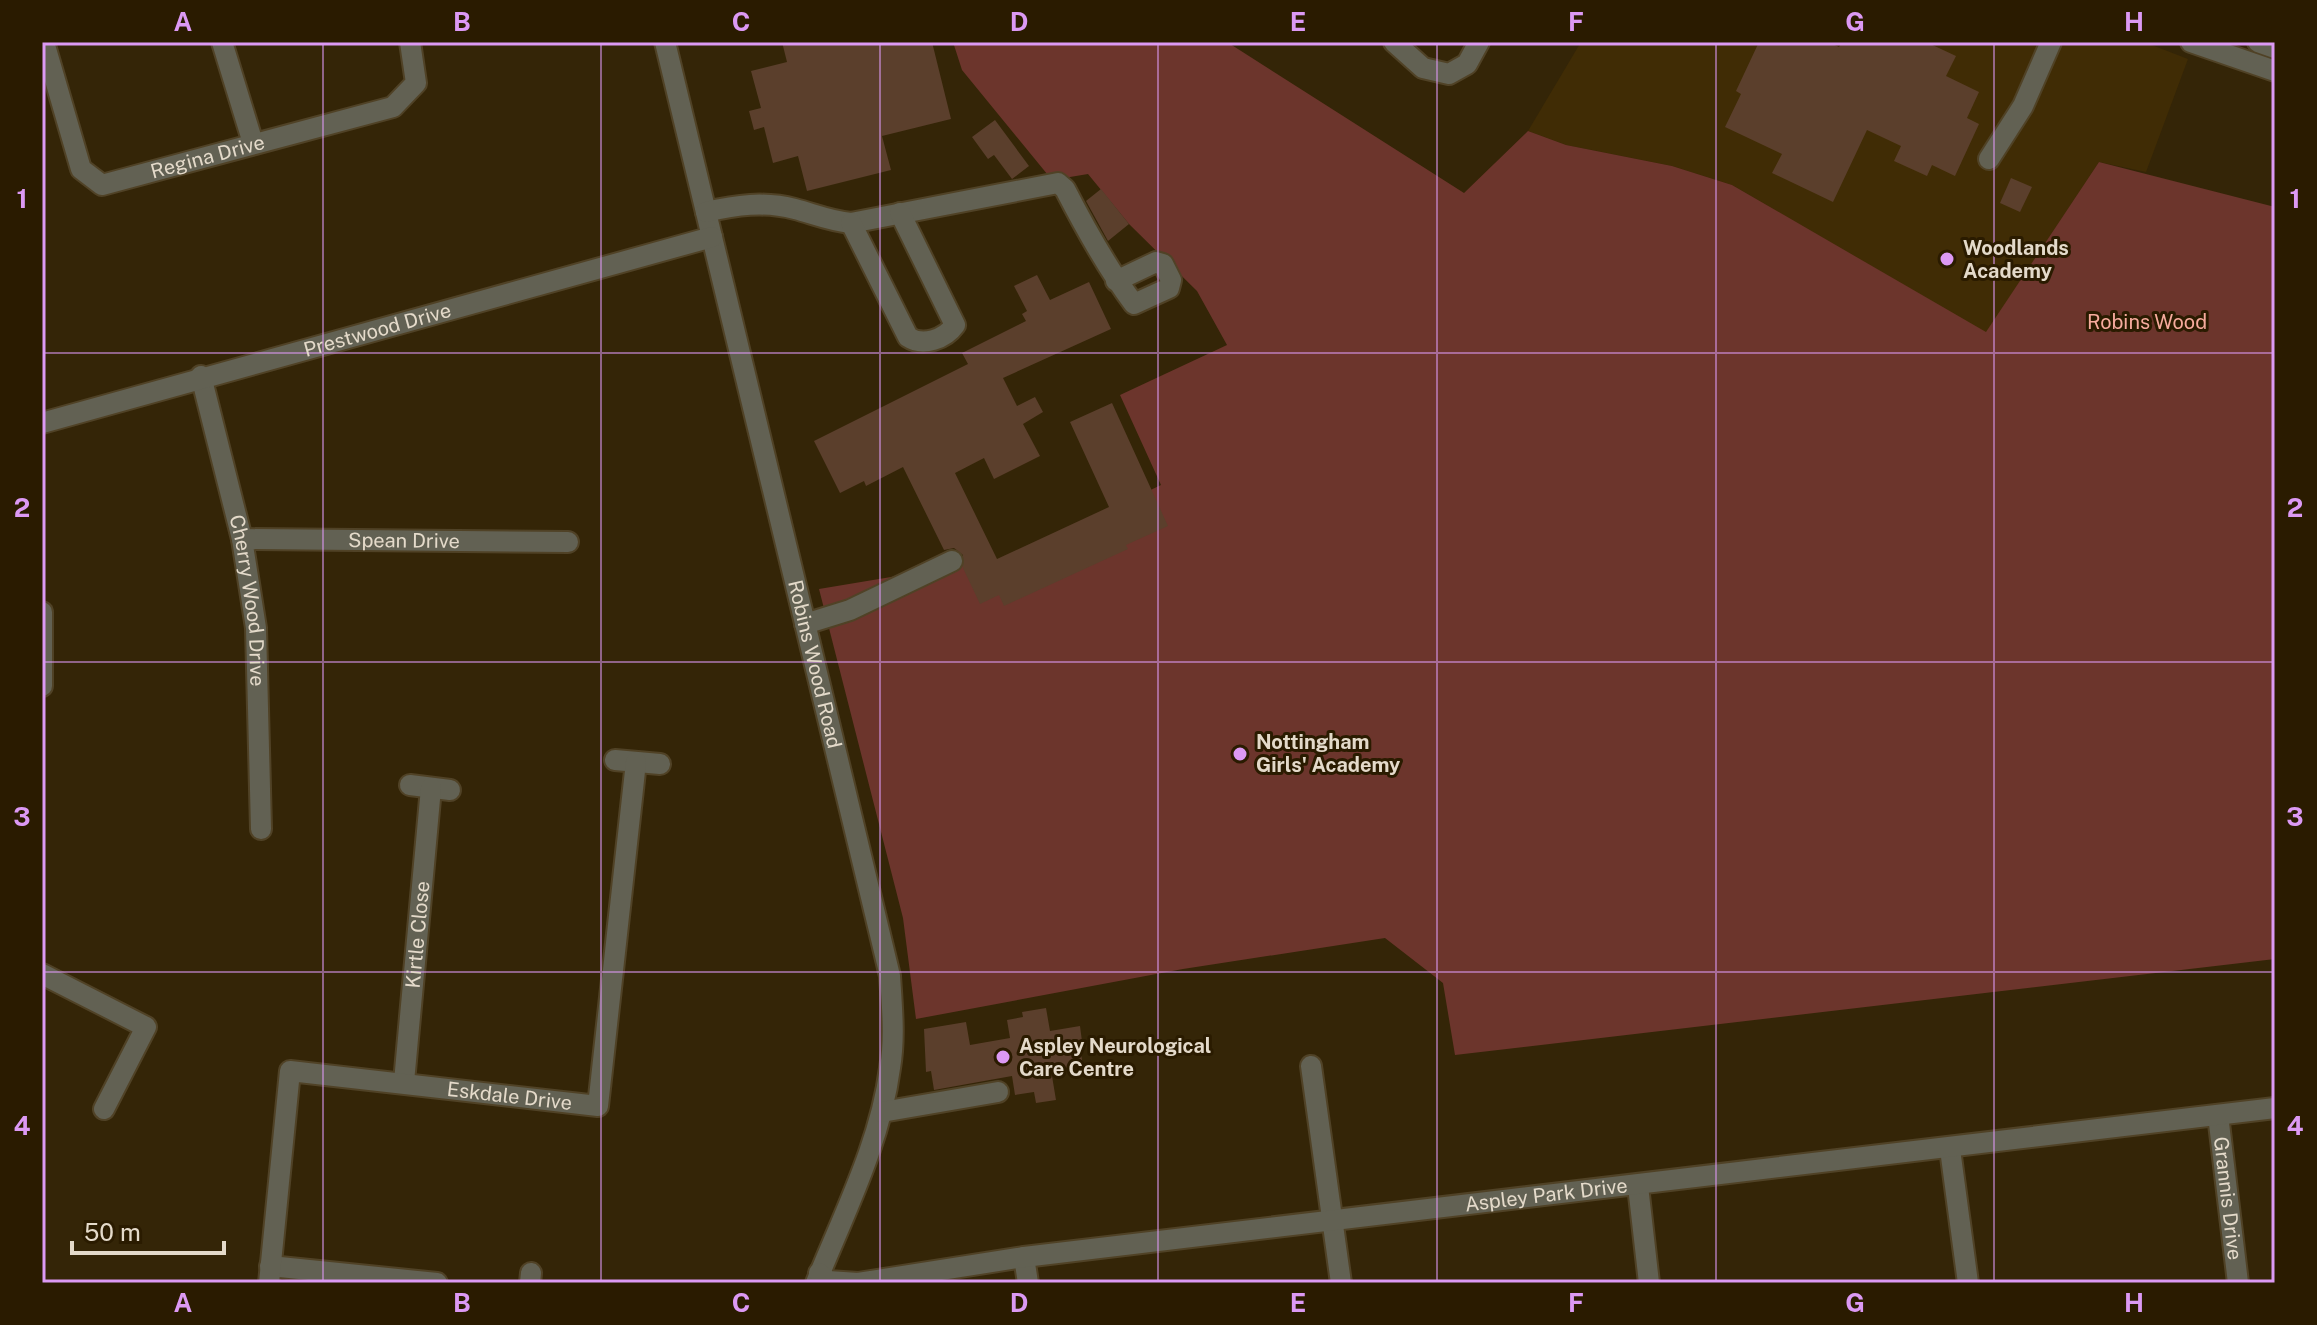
<svg xmlns="http://www.w3.org/2000/svg" width="2317" height="1325" viewBox="0 0 2317 1325" font-family="'Public Sans',sans-serif">
<style>
.built{fill:#402c05}
.green{fill:#6c352c}
.building{fill:#5b3f2c}
.lines{fill:none;stroke-linecap:round;stroke-linejoin:round}
.minor-casing{stroke:#504226;stroke-width:24}
.minor{stroke:#626153;stroke-width:20}
.grid{fill:none;stroke:#dc99f4;stroke-width:2;stroke-opacity:0.55}
.poi-dot{fill:#dc99f4;stroke:#2a1b00;stroke-width:3}
.labels{text-anchor:middle;dominant-baseline:central;stroke-width:6;stroke-linejoin:round;paint-order:stroke}
.street-label{font-size:20px;fill:#e4daca;stroke:#2a1b00}
.poi-label{font-size:20px;font-weight:bold;fill:#e4daca;stroke:#2a1b00;text-anchor:start}
.park-label{font-size:20px;fill:#f7ab9d;stroke:#2a1b00}
.neatline{fill:none;stroke:#dc99f4;stroke-width:3}
.grid-label{font-size:26px;text-anchor:middle;font-weight:bold;fill:#dc99f4}
</style>
<rect width="100%" height="100%" fill="#342507"/>
<path class="built" d="M 1581,42 L 2144,42 L 2188,59 L 2146,172 L 2099,162 L 1986,333 L 1732,185 L 1672,166 L 1566,145 L 1528,131 Z"/>
<path class="green" d="M 953,42 L 1227,42 L 1464,193 L 1528,131 L 1566,145 L 1672,166 L 1732,185 L 1986,332 L 2099,162 L 2275,207 L 2275,959 L 1455,1055 L 1443,983 L 1385,938 L 1183,969 L 916,1019 L 903,918 L 819,589 L 1011,557 L 1161,485 L 1120,395 L 1227,345 L 1197,291 L 1129,224 L 1088,174 L 1052,180 L 962,70 Z"/>
<g class="building">
<path d="M 782,42 L 932,42 L 951,119 L 882,136 L 891,170 L 807,191 L 798,156 L 773,163 L 764,127 L 754,130 L 749,111 L 761,108 L 751,71 L 787,62 Z"/>
<path d="M 1759,42 L 1828,42 L 1839,47 L 1842,42 L 1926,42 L 1956,56 L 1946,76 L 1979,92 L 1967,118 L 1979,124 L 1955,176 L 1932,165 L 1927,176 L 1894,161 L 1901,146 L 1867,130 L 1833,202 L 1772,173 L 1782,154 L 1725,127 L 1741,94 L 1736,91 Z"/>
<path d="M 995,120 L 1029,166 L 1012,179 L 994,155 L 988,159 L 972,137 Z"/>
<path d="M 2011,178 L 2032,187 L 2020,212 L 2000,203 Z"/>
<path d="M 1101,189 L 1129,224 L 1108,241 L 1086,201 Z"/>
<path d="M 1037,275 L 1050,300 L 1089,282 L 1111,329 L 1003,378 L 1017,406 L 1035,397 L 1043,412 L 1023,424 L 1040,456 L 994,479 L 984,458 L 955,473 L 997,559 L 1109,507 L 1070,422 L 1112,403 L 1168,526 L 1126,545 L 1128,549 L 1004,606 L 999,595 L 980,604 L 963,568 L 963,555 L 954,548 L 944,550 L 903,467 L 866,486 L 864,481 L 840,493 L 814,441 L 968,364 L 962,353 L 1026,321 L 1022,314 L 1027,311 L 1014,286 Z"/>
<path d="M 1046,1008 L 1050,1031 L 1080,1026 L 1083,1049 L 1080,1049 L 1083,1065 L 1051,1070 L 1056,1100 L 1036,1103 L 1034,1092 L 1015,1095 L 1012,1076 L 934,1090 L 931,1071 L 926,1072 L 924,1029 L 966,1022 L 970,1045 L 1010,1038 L 1007,1020 L 1023,1017 L 1022,1012 Z"/>
</g>
<g class="lines">
<defs>
<g id="minor">
<path id="s1" d="M 44,42 L 81,169 L 102,185 L 393,107 L 416,83 L 410,42"/>
<path d="M 222,42 L 253,143"/>
<path id="s2" d="M 665,42 L 890,976 C 892,1007 895,1038 890,1068 C 880,1144 844,1213 816,1283"/>
<path d="M 1394,42 L 1423,68 L 1449,74 L 1467,64 L 1479,42"/>
<path d="M 2191,42 L 2275,71"/>
<path d="M 2258,42 L 2275,48"/>
<path d="M 1989,159 L 2023,106 L 2051,42"/>
<path d="M 706,212 C 736,205 764,201 795,209 C 814,214 830,221 851,223 L 1058,183 L 1065,189 C 1086,230 1107,268 1134,304 L 1169,288 L 1171,280 L 1163,264 L 1156,262 L 1116,281"/>
<path d="M 851,223 L 908,337 C 923,347 945,339 955,325 L 900,213"/>
<path id="s3" d="M 201,376 L 242,539 L 256,628 L 261,829"/>
<path id="s4" d="M 42,423 L 712,237"/>
<path id="s5" d="M 242,539 L 568,542"/>
<path d="M 42,612 L 42,686"/>
<path d="M 805,624 L 850,610 L 952,561"/>
<path d="M 615,760 L 660,764"/>
<path d="M 410,785 L 450,790"/>
<path d="M 42,974 L 146,1027 L 104,1109"/>
<path d="M 1311,1066 L 1341,1283"/>
<path id="s6" d="M 404,1082 L 431,788"/>
<path d="M 882,1112 L 998,1092"/>
<path id="s7" d="M 2218,1115 L 2238,1283"/>
<path d="M 1950,1149 L 1968,1283"/>
<path d="M 1638,1186 L 1649,1283"/>
<path d="M 1024,1257 L 1028,1283"/>
<path d="M 270,1266 L 437,1283"/>
<path id="s8" d="M 819,1273 L 828,1281 L 858,1283 L 1024,1257 L 2275,1108"/>
<path id="s9" d="M 269,1283 L 290,1071 L 598,1106 L 636,762"/>
<path d="M 530,1283 L 531,1273"/>
</g>
</defs>
<use href="#minor" class="minor-casing"/>
<use href="#minor" class="minor"/>
</g>
<path class="grid" d="M 323,42 L 323,1283M 601,42 L 601,1283M 880,42 L 880,1283M 1158,42 L 1158,1283M 1437,42 L 1437,1283M 1716,42 L 1716,1283M 1994,42 L 1994,1283M 42,353 L 2275,353M 42,662 L 2275,662M 42,972 L 2275,972"/>
<g class="poi-dot">
<circle cx="1947" cy="259" r="8"/>
<circle cx="1240" cy="754" r="8"/>
<circle cx="1003" cy="1057" r="8"/>
</g>
<g class="labels">
<g class="street-label">
<text stroke="none"><textPath href="#s1" startOffset="268">Regina Drive</textPath></text>
<text stroke="none"><textPath href="#s4" startOffset="348">Prestwood Drive</textPath></text>
<text stroke="none"><textPath href="#s5" startOffset="162">Spean Drive</textPath></text>
<text stroke="none"><textPath href="#s3" startOffset="230">Cherry Wood Drive</textPath></text>
<text stroke="none"><textPath href="#s2" startOffset="640">Robins Wood Road</textPath></text>
<text stroke="none"><textPath href="#s6" startOffset="148">Kirtle Close</textPath></text>
<text stroke="none"><textPath href="#s9" startOffset="434">Eskdale Drive</textPath></text>
<text stroke="none"><textPath href="#s8" startOffset="736">Aspley Park Drive</textPath></text>
<text stroke="none"><textPath href="#s7" startOffset="84">Grannis Drive</textPath></text>
</g>
<g class="poi-label">
<text x="1963" y="248">Woodlands<tspan x="1963" dy="23">Academy</tspan></text>
<text x="1256" y="742">Nottingham<tspan x="1256" dy="23">Girls' Academy</tspan></text>
<text x="1019" y="1046">Aspley Neurological<tspan x="1019" dy="23">Care Centre</tspan></text>
</g>
<g class="park-label">
<text x="2147" y="322">Robins Wood</text>
</g>
</g>
<rect width="2317" height="1325" fill="none" stroke="#2a1b00" stroke-width="88"/>
<path d="M72 1241v12h152v-12" fill="none" stroke="#e4daca" stroke-width="4"/>
<text x="84" y="1241" font-size="24" fill="#e4daca" stroke="#2a1b00" stroke-width="6" paint-order="stroke">50 m</text>
<rect x="44" y="44" width="2229" height="1237" class="neatline"/>
<g class="grid-label">
<text x="183" y="31">A</text>
<text x="462" y="31">B</text>
<text x="741" y="31">C</text>
<text x="1019" y="31">D</text>
<text x="1298" y="31">E</text>
<text x="1576" y="31">F</text>
<text x="1855" y="31">G</text>
<text x="2134" y="31">H</text>
<text x="22" y="208">1</text>
<text x="2295" y="208">1</text>
<text x="22" y="517">2</text>
<text x="2295" y="517">2</text>
<text x="22" y="826">3</text>
<text x="2295" y="826">3</text>
<text x="22" y="1135">4</text>
<text x="2295" y="1135">4</text>
<text x="183" y="1312">A</text>
<text x="462" y="1312">B</text>
<text x="741" y="1312">C</text>
<text x="1019" y="1312">D</text>
<text x="1298" y="1312">E</text>
<text x="1576" y="1312">F</text>
<text x="1855" y="1312">G</text>
<text x="2134" y="1312">H</text>
</g>
</svg>
